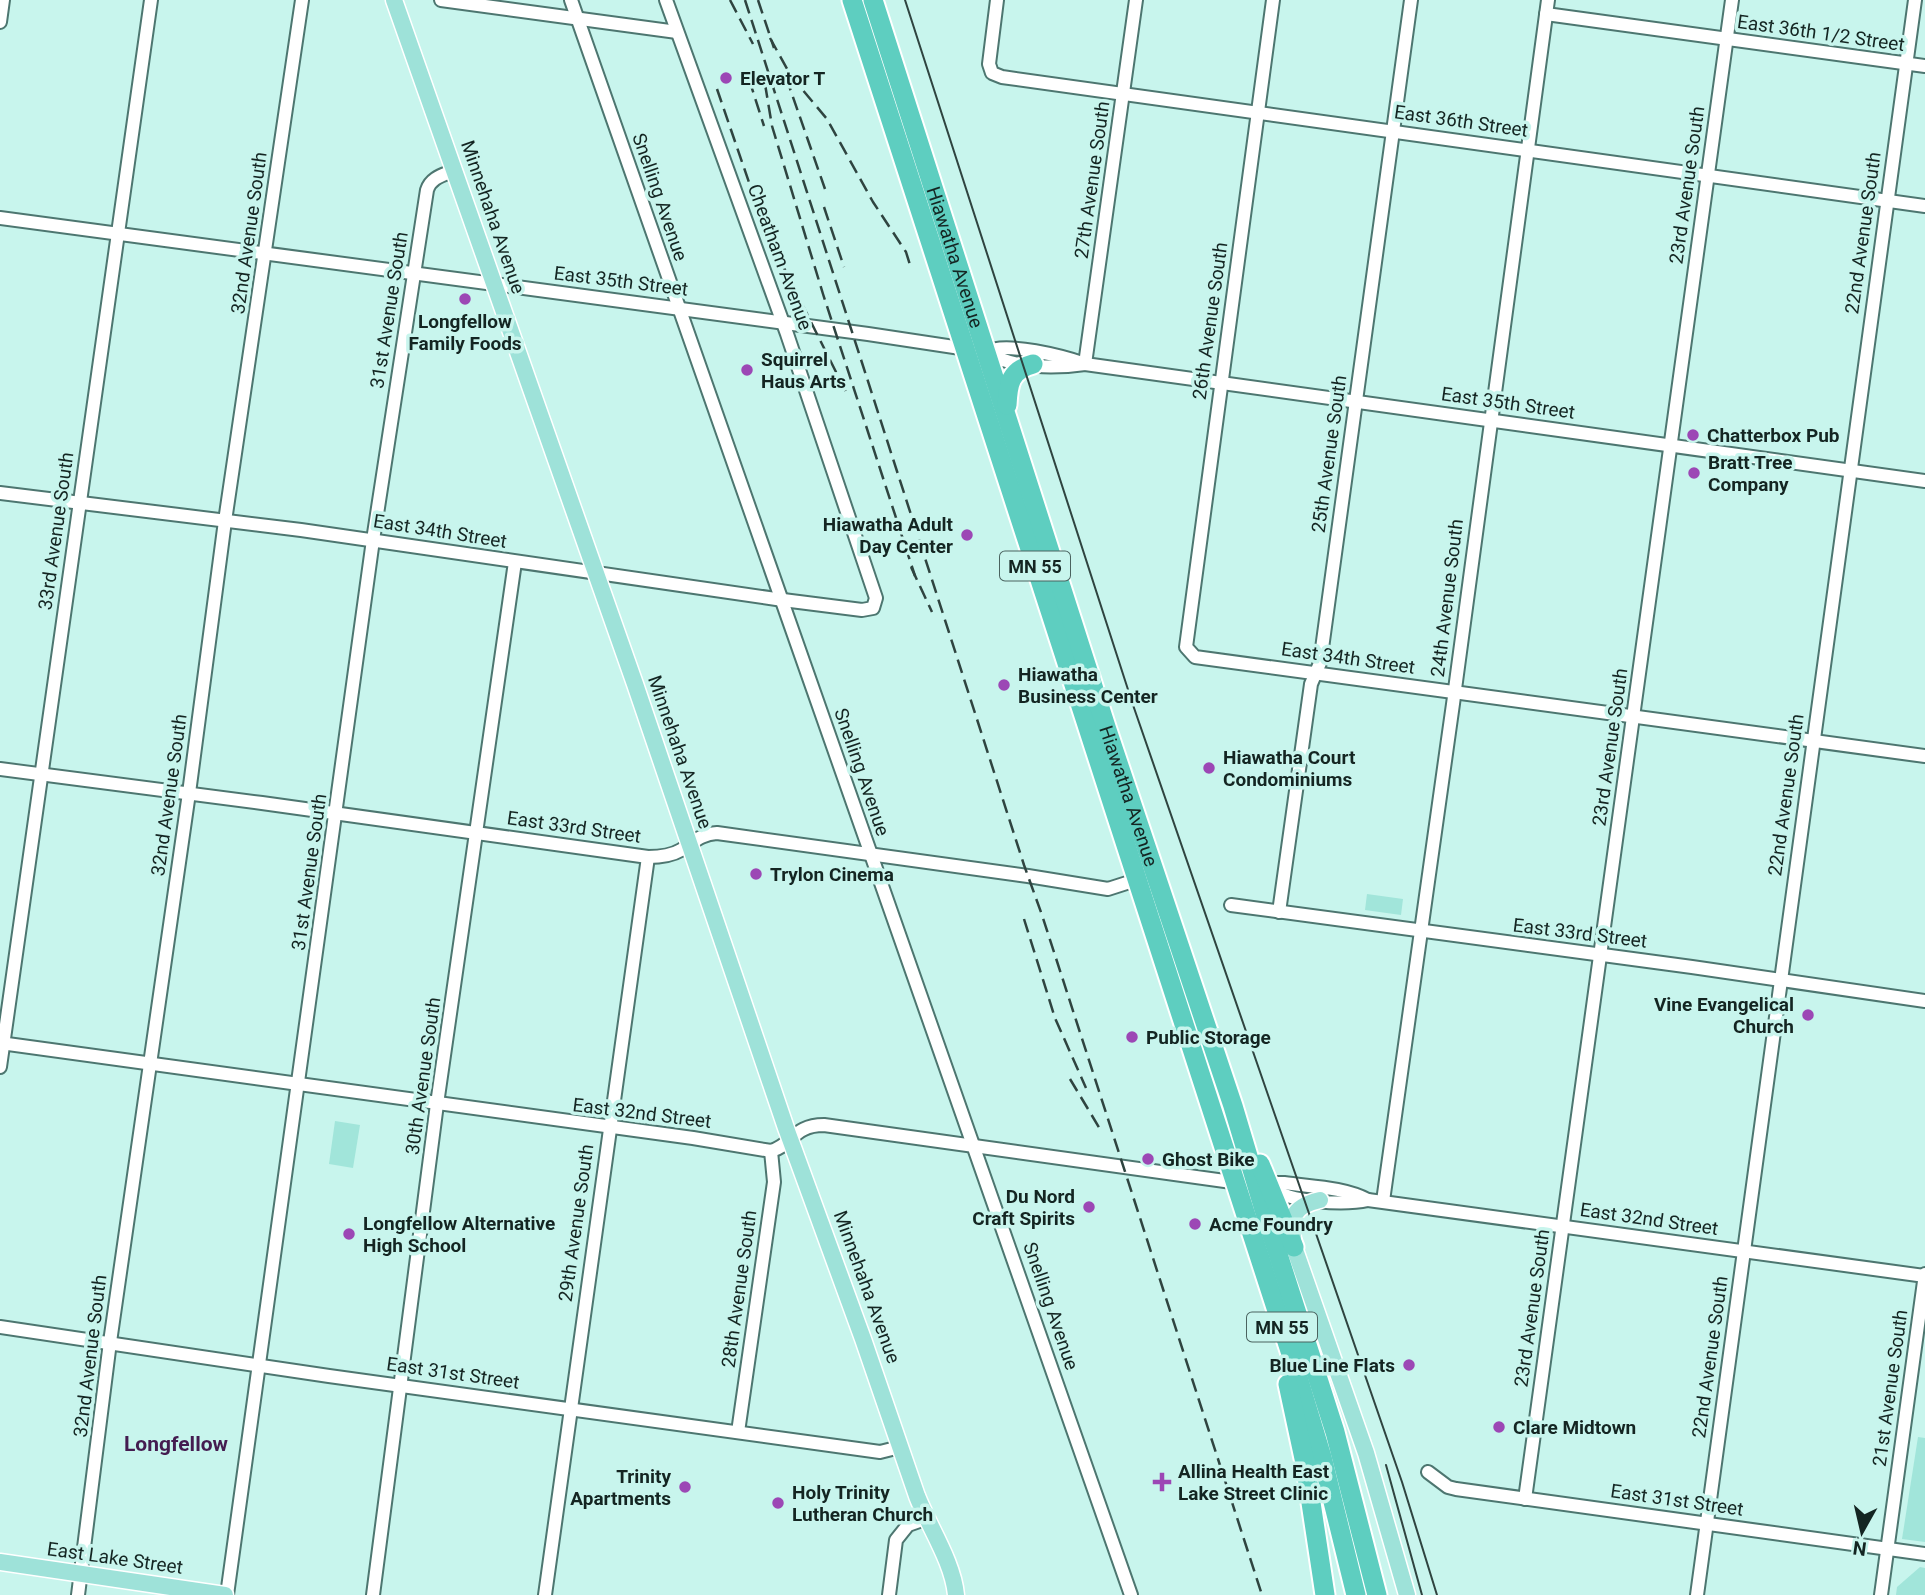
<svg xmlns="http://www.w3.org/2000/svg" width="1925" height="1595" viewBox="0 0 1925 1595" font-family="Roboto,sans-serif">
<style>
.green{fill:#a1e5da}
.lines{fill:none;stroke-linecap:round;stroke-linejoin:round}
.minor-casing{stroke:#4d7670;stroke-width:16}
.major-casing{stroke:#fff;stroke-width:19}
.highway-casing{stroke:#fff;stroke-width:23}
.minor{stroke:#fff;stroke-width:12}
.major{stroke:#9ee2d9;stroke-width:16}
.highway{stroke:#5ecec0;stroke-width:19}
.tram{stroke:#2f4440;stroke-width:2}
.rail{stroke:#2f4440;stroke-width:2.5;stroke-dasharray:14 7;stroke-linecap:butt}
.poi-dot{fill:#9c47b5;stroke:#c8f5ed;stroke-width:2.5}
.labels{text-anchor:middle;dominant-baseline:central;stroke-width:7;stroke-linejoin:round;paint-order:stroke}
.shield{fill:#c8f5ed;stroke:#4a635f;stroke-width:2}
.shield-label{font-size:18px;font-weight:bold;fill:#142522}
.street-label{font-size:19px;fill:#142522;stroke:#c8f5ed}
.poi-label{font-size:19px;font-weight:bold;fill:#142522;stroke:#c8f5ed;text-anchor:start}
.neighbourhood-label{font-size:21px;font-weight:bold;fill:#441c50;stroke:#c8f5ed}
</style>
<rect width="100%" height="100%" fill="#c8f5ed"/>
<g class="green">
<path d="M 1367,894 L 1403,899 L 1401,915 L 1365,910 Z"/>
<path d="M 335,1121 L 360,1125 L 353,1168 L 329,1164 Z"/>
<path d="M 1918,1437 L 1925,1438 L 1925,1542 L 1902,1539 Z"/>
<path d="M 1920,1567 L 1925,1568 L 1925,1595 L 1896,1595 L 1897,1587 Z"/>
</g>
<g class="lines">
<defs>
<g id="minor">
<path d="M 441,0 L 677,32"/>
<path d="M 571,0 L 1131,1595"/>
<path d="M 997,0 L 989,64 L 992,73 L 1002,77 L 1925,206"/>
<path d="M 1273,0 L 1186,647 L 1195,657 L 1925,756"/>
<path d="M 1546,14 L 1925,66"/>
<path d="M 0,22 L 3,0"/>
<path d="M 0,218 L 868,334 L 987,352 C 1011,369 1057,368 1085,364"/>
<path d="M 987,352 C 1005,341 1065,357 1085,364 L 1925,481"/>
<path d="M 1085,364 L 1136,0"/>
<path d="M 0,493 L 301,530 L 783,600 L 862,610 L 873,608 L 876,598 L 787,334 L 666,0"/>
<path d="M 0,769 L 262,803 L 648,857 C 660,857 671,856 681,850 C 694,842 701,834 717,833 L 1028,876 L 1108,889 L 1136,880"/>
<path d="M 1231,905 L 1692,967 L 1925,1001"/>
<path d="M 1279,912 L 1311,684 L 1320,663 L 1411,0"/>
<path d="M 0,1043 L 693,1138 L 771,1151 C 793,1145 793,1125 824,1125 L 1239,1183"/>
<path d="M 0,1067 L 151,0"/>
<path d="M 1271,1187 C 1287,1203 1346,1205 1368,1200"/>
<path d="M 1271,1187 L 1277,1183 L 1284,1183 C 1312,1187 1343,1187 1368,1200 L 1925,1276"/>
<path d="M 1383,1201 L 1453,704 L 1548,0"/>
<path d="M 0,1327 L 329,1376 L 880,1452 L 900,1447"/>
<path d="M 738,1432 L 774,1182 L 771,1151"/>
<path d="M 1428,1472 L 1448,1487 L 1456,1489 L 1925,1554"/>
<path d="M 1525,1499 L 1732,0"/>
<path d="M 78,1595 L 110,1342 L 189,793 L 225,521 L 302,0"/>
<path d="M 227,1595 L 373,540 L 427,190 C 431,177 444,175 455,170"/>
<path d="M 373,1595 L 437,1104 L 515,562"/>
<path d="M 545,1595 L 648,857"/>
<path d="M 889,1595 L 896,1540 L 908,1525 L 925,1519"/>
<path d="M 1697,1595 L 1915,0"/>
<path d="M 1881,1595 L 1925,1274"/>
</g>
<g id="major">
<path d="M 394,0 L 635,684 L 786,1128 L 863,1339 L 917,1496 C 929,1527 953,1562 956,1595"/>
<path d="M 1320,1200 C 1290,1207 1290,1219 1294,1247 L 1366,1453 L 1407,1595"/>
<path d="M 0,1562 L 225,1595"/>
</g>
<g id="highway">
<path d="M 852,0 L 1291,1354 L 1322,1457 L 1356,1595"/>
<path id="s1" d="M 873,0 L 1107,730 L 1233,1106 L 1268,1223 L 1335,1432 L 1377,1595"/>
<path d="M 1007,405 C 1008,384 1010,370 1033,364"/>
<path d="M 1260,1164 L 1294,1247"/>
<path d="M 1288,1384 L 1305,1463 L 1325,1595"/>
</g>
</defs>
<use href="#minor" class="minor-casing"/>
<use href="#major" class="major-casing"/>
<use href="#highway" class="highway-casing"/>
<use href="#minor" class="minor"/>
<use href="#major" class="major"/>
<use href="#highway" class="highway"/>
<g class="tram">
<path d="M 905,0 L 1133,705 L 1402,1482 L 1437,1595"/>
<path d="M 1386,1465 L 1422,1595"/>
</g>
<g class="rail">
<path d="M 730,0 L 753,44"/>
<path d="M 745,0 L 1024,865 L 1042,915 L 1262,1595"/>
<path d="M 758,0 L 774,48"/>
<path d="M 770,38 L 791,76 L 827,119 L 873,202 L 906,252 L 910,265"/>
<path d="M 786,77 L 825,189"/>
<path d="M 749,79 L 764,126"/>
<path d="M 765,84 L 772,126 L 823,294 L 915,576"/>
<path d="M 717,89 L 766,232 L 847,394"/>
<path d="M 824,207 L 844,267"/>
<path d="M 911,567 L 932,612"/>
<path d="M 1024,919 L 1055,1018 L 1086,1088"/>
<path d="M 1070,1079 L 1100,1129"/>
</g>
</g>
<g class="poi-dot">
<circle cx="726" cy="78" r="7"/>
<circle cx="465" cy="299" r="7"/>
<circle cx="747" cy="370" r="7"/>
<circle cx="1693" cy="435" r="7"/>
<circle cx="1694" cy="473" r="7"/>
<circle cx="967" cy="535" r="7"/>
<circle cx="1004" cy="685" r="7"/>
<circle cx="1209" cy="768" r="7"/>
<circle cx="756" cy="874" r="7"/>
<circle cx="1808" cy="1015" r="7"/>
<circle cx="1132" cy="1037" r="7"/>
<circle cx="1148" cy="1159" r="7"/>
<circle cx="1089" cy="1207" r="7"/>
<circle cx="1195" cy="1224" r="7"/>
<circle cx="349" cy="1234" r="7"/>
<circle cx="1409" cy="1365" r="7"/>
<circle cx="1499" cy="1427" r="7"/>
<path d="M1158.5 1471.5h7v7h7v7h-7v7h-7v-7h-7v-7h7z"/>
<circle cx="685" cy="1487" r="7"/>
<circle cx="778" cy="1503" r="7"/>
</g>
<g class="labels">
<g class="shield">
<rect x="1000" y="551.5" width="70" height="29" rx="5"/>
<rect x="1247" y="1312.5" width="70" height="29" rx="5"/>
</g>
<g class="shield-label">
<text x="1035" y="566">MN 55</text>
<text x="1282" y="1327">MN 55</text>
</g>
<g class="street-label">
<text transform="translate(1821 33) rotate(8)">East 36th 1/2 Street</text>
<text transform="translate(1461 121) rotate(8)">East 36th Street</text>
<text transform="translate(1092 180) rotate(-82)">27th Avenue South</text>
<text transform="translate(1687 185) rotate(-82)">23rd Avenue South</text>
<text transform="translate(660 197) rotate(71)">Snelling Avenue</text>
<text transform="translate(493 217) rotate(71)">Minnehaha Avenue</text>
<text transform="translate(249 233) rotate(-82)">32nd Avenue South</text>
<text transform="translate(1863 233) rotate(-82)">22nd Avenue South</text>
<text stroke="none"><textPath href="#s1" startOffset="270">Hiawatha Avenue</textPath></text>
<text transform="translate(780 257) rotate(70)">Cheatham Avenue</text>
<text transform="translate(621 281) rotate(7)">East 35th Street</text>
<text transform="translate(389 310) rotate(-81)">31st Avenue South</text>
<text transform="translate(1210 321) rotate(-82)">26th Avenue South</text>
<text transform="translate(1508 403) rotate(8)">East 35th Street</text>
<text transform="translate(1329 454) rotate(-82)">25th Avenue South</text>
<text transform="translate(56 531) rotate(-82)">33rd Avenue South</text>
<text transform="translate(440 531) rotate(9)">East 34th Street</text>
<text transform="translate(1447 598) rotate(-83)">24th Avenue South</text>
<text transform="translate(1348 658) rotate(8)">East 34th Street</text>
<text transform="translate(1610 747) rotate(-82)">23rd Avenue South</text>
<text transform="translate(680 752) rotate(71)">Minnehaha Avenue</text>
<text transform="translate(862 772) rotate(71)">Snelling Avenue</text>
<text transform="translate(169 795) rotate(-82)">32nd Avenue South</text>
<text transform="translate(1786 795) rotate(-82)">22nd Avenue South</text>
<text stroke="none"><textPath href="#s1" startOffset="836">Hiawatha Avenue</textPath></text>
<text transform="translate(574 827) rotate(8)">East 33rd Street</text>
<text transform="translate(309 872) rotate(-82)">31st Avenue South</text>
<text transform="translate(1580 933) rotate(7)">East 33rd Street</text>
<text transform="translate(423 1076) rotate(-82)">30th Avenue South</text>
<text transform="translate(642 1113) rotate(7)">East 32nd Street</text>
<text transform="translate(1649 1219) rotate(8)">East 32nd Street</text>
<text transform="translate(576 1223) rotate(-82)">29th Avenue South</text>
<text transform="translate(867 1287) rotate(70)">Minnehaha Avenue</text>
<text transform="translate(739 1289) rotate(-82)">28th Avenue South</text>
<text transform="translate(1051 1306) rotate(71)">Snelling Avenue</text>
<text transform="translate(1532 1308) rotate(-82)">23rd Avenue South</text>
<text transform="translate(90 1356) rotate(-83)">32nd Avenue South</text>
<text transform="translate(1710 1357) rotate(-82)">22nd Avenue South</text>
<text transform="translate(453 1373) rotate(8)">East 31st Street</text>
<text transform="translate(1890 1388) rotate(-82)">21st Avenue South</text>
<text transform="translate(1677 1500) rotate(8)">East 31st Street</text>
<text transform="translate(115 1558) rotate(8)">East Lake Street</text>
</g>
<g class="poi-label">
<text x="740" y="78">Elevator T</text>
<text x="465" y="321" text-anchor="middle">Longfellow<tspan x="465" dy="22">Family Foods</tspan></text>
<text x="761" y="359">Squirrel<tspan x="761" dy="22">Haus Arts</tspan></text>
<text x="1707" y="435">Chatterbox Pub</text>
<text x="1708" y="462">Bratt Tree<tspan x="1708" dy="22">Company</tspan></text>
<text x="953" y="524" text-anchor="end">Hiawatha Adult<tspan x="953" dy="22">Day Center</tspan></text>
<text x="1018" y="674">Hiawatha<tspan x="1018" dy="22">Business Center</tspan></text>
<text x="1223" y="757">Hiawatha Court<tspan x="1223" dy="22">Condominiums</tspan></text>
<text x="770" y="874">Trylon Cinema</text>
<text x="1794" y="1004" text-anchor="end">Vine Evangelical<tspan x="1794" dy="22">Church</tspan></text>
<text x="1146" y="1037">Public Storage</text>
<text x="1162" y="1159">Ghost Bike</text>
<text x="1075" y="1196" text-anchor="end">Du Nord<tspan x="1075" dy="22">Craft Spirits</tspan></text>
<text x="363" y="1223">Longfellow Alternative<tspan x="363" dy="22">High School</tspan></text>
<text x="1209" y="1224">Acme Foundry</text>
<text x="1395" y="1365" text-anchor="end">Blue Line Flats</text>
<text x="1513" y="1427">Clare Midtown</text>
<text x="1178" y="1471">Allina Health East<tspan x="1178" dy="22">Lake Street Clinic</tspan></text>
<text x="671" y="1476" text-anchor="end">Trinity<tspan x="671" dy="22">Apartments</tspan></text>
<text x="792" y="1492">Holy Trinity<tspan x="792" dy="22">Lutheran Church</tspan></text>
</g>
<g class="neighbourhood-label">
<text x="176" y="1444">Longfellow</text>
</g>
</g>
<g transform="translate(1862 1532) rotate(188)" stroke="#c8f5ed" stroke-width="5" paint-order="stroke">
<path d="M0-5L12 26L0 18L-12 26Z" fill="#142522"/>
<text y="-10" font-size="19" font-weight="bold" text-anchor="middle" fill="#142522">N</text>
</g>
</svg>
